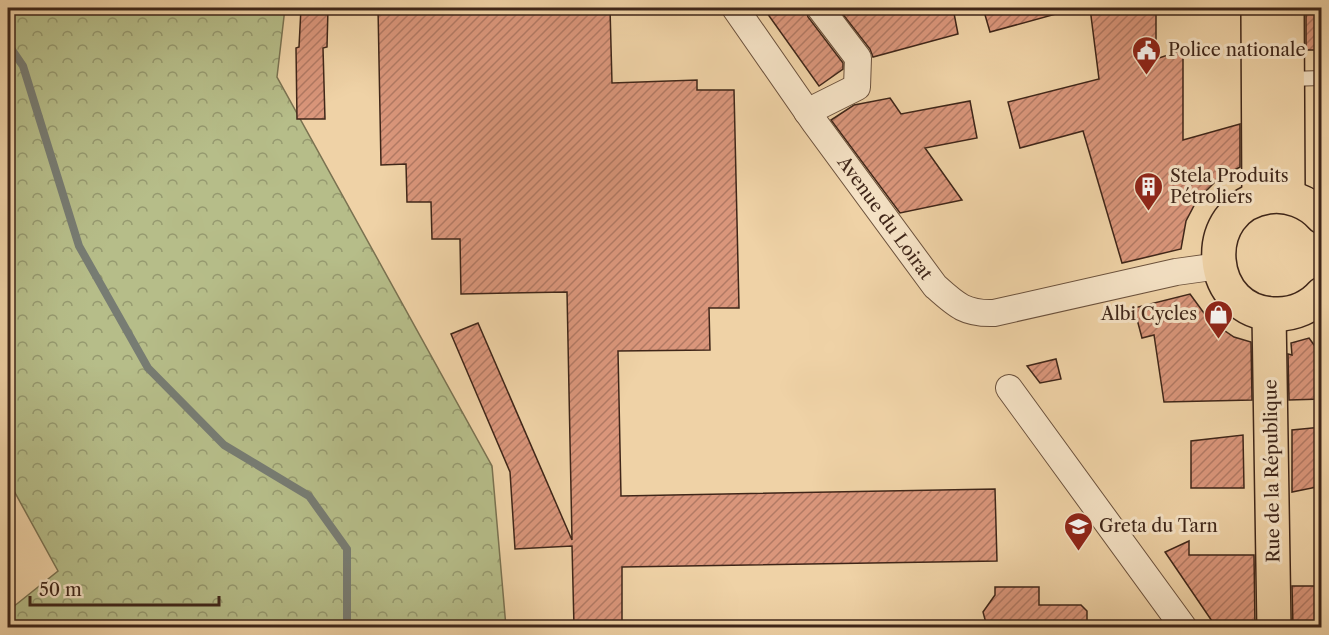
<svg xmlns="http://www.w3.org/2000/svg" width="1329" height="635" viewBox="0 0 1329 635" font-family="'Libre Caslon Text',serif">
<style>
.forest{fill:url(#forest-crowns);stroke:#7a7251;stroke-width:1.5}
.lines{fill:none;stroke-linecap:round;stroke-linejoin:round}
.stream{stroke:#777c73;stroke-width:8}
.building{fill:url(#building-hatch);stroke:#3f2619;stroke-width:1.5}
.lane-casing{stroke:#6b513c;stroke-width:16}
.street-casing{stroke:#6b513c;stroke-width:28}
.primary-casing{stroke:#3f2619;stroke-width:36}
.lane{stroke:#f5e2c5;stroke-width:14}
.street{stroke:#f5e2c5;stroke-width:26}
.primary{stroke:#efd2a6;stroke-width:33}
.labels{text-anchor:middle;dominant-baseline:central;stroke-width:6;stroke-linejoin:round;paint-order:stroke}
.poi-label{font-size:18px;fill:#3f2619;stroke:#f5e2c5;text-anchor:start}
.street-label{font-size:18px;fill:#3f2619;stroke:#f5e2c5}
</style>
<defs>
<pattern id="forest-crowns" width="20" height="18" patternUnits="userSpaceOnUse" patternTransform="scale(1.5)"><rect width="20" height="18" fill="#b6bd89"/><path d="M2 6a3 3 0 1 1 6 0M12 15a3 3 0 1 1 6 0" fill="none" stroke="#95996f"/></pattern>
<pattern id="building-hatch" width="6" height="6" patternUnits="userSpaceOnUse" patternTransform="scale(1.5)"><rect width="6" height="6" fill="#da967b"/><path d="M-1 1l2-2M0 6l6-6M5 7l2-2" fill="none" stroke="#b27a64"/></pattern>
</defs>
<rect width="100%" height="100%" fill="#efd2a6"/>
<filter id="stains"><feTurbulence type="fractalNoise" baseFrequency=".00333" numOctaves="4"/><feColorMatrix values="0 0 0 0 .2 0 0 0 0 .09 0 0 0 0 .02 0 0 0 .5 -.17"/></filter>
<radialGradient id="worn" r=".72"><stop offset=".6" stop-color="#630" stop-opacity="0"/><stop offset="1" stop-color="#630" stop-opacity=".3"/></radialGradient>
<path class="forest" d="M 8,8 L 285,8 L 277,77 L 492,466 L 506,627 L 8,627 L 8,611 L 58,571 L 8,480 Z"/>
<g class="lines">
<path class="stream" d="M 8,44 L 23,66 L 79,246 L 148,368 L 224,445 L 309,496 L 347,549 L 347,628"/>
</g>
<g class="building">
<path d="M 301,8 L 328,8 L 327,47 L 323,48 L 325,119 L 297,119 L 296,48 L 299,47 Z"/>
<path d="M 378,8 L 610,8 L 612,83 L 697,80 L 697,90 L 734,90 L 739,308 L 709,308 L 710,350 L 618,351 L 621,496 L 995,489 L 997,561 L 622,567 L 622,627 L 574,627 L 572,546 L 515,549 L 510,472 L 451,334 L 478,323 L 572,540 L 567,292 L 461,294 L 460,239 L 432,239 L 431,202 L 407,202 L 406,164 L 381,165 Z"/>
<path d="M 791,8 L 805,8 L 808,17 L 843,63 L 843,69 L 819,86 L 767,13 Z"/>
<path d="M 838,8 L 953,8 L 958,34 L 873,57 L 870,49 Z"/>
<path d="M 983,8 L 1055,8 L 1056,14 L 990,32 Z"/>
<path d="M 1090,8 L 1156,8 L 1156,59 L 1183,50 L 1183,140 L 1240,124 L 1240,167 L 1218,179 L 1197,200 L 1186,221 L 1181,249 L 1122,263 L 1083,131 L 1020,148 L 1008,102 L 1099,79 Z"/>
<rect x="1306" y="8" width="16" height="42"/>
<path d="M 890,98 L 901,114 L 970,101 L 977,138 L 925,148 L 962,200 L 900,213 L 831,120 L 854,105 Z"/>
<path d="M 1190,294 L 1209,320 L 1234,337 L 1251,342 L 1252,400 L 1164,402 L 1154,335 L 1142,338 L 1134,308 Z"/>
<path d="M 1309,338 L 1322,356 L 1322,399 L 1289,400 L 1288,354 L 1292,355 L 1291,343 Z"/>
<path d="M 1056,359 L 1061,379 L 1040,383 L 1027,366 Z"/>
<path d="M 1322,427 L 1322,486 L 1292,492 L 1292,430 Z"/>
<path d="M 1243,435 L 1244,488 L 1191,488 L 1191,441 Z"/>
<path d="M 1189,541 L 1189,555 L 1254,555 L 1255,627 L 1216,627 L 1165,552 Z"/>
<path d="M 1292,586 L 1322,586 L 1322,627 L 1293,627 Z"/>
<path d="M 995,587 L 1039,587 L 1039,605 L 1081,605 L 1087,611 L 1087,627 L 987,627 L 983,612 L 995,595 Z"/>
</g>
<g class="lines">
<defs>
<path id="lane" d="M 1288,79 L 1322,78"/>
<g id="street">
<path d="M 735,8 L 815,123 L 935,286 C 956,305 965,314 994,313 L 1176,272 L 1219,266"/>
<path d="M 807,112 L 857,87 L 858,58 L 820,8"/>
<path d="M 1009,388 L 1184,628"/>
</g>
<g id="primary">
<path d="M 1258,8 L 1259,198"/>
<path d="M 1287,8 L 1288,197"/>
<path d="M 1322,217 C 1309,202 1288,194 1268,197 C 1197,207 1205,316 1278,314 C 1294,314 1311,307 1322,294"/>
<path d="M 1269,314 L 1274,628"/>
</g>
</defs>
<use href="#lane" class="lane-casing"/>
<use href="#street" class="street-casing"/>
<use href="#primary" class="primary-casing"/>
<use href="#lane" class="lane"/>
<use href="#street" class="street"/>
<use href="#primary" class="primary"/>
</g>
<defs>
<symbol id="civic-pin" viewBox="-11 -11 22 30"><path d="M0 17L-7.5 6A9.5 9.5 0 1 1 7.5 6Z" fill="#8f2418" stroke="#f5e2c5"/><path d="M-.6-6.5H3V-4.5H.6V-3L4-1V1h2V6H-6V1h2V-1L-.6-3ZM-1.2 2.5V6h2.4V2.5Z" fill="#fff"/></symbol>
<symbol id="building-pin" viewBox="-11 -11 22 30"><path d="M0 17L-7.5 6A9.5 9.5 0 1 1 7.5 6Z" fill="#8f2418" stroke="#f5e2c5"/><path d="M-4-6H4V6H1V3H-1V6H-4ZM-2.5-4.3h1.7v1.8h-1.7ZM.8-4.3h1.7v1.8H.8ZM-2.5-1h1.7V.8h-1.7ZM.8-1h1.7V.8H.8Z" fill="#fff"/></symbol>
<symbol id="shop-pin" viewBox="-11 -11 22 30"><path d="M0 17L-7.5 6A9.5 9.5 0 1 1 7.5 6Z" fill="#8f2418" stroke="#f5e2c5"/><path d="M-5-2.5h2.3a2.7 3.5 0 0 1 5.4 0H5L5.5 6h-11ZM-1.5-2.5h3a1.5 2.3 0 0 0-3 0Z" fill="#fff"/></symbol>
<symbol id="university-pin" viewBox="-11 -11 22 30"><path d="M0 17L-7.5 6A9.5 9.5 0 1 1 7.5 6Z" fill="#8f2418" stroke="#f5e2c5"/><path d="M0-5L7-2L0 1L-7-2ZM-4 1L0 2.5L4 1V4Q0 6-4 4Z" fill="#fff"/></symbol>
</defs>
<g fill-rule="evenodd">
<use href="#civic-pin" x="1130" y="34" width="33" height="45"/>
<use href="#building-pin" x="1132" y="170" width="33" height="45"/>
<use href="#shop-pin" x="1202" y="298" width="33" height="45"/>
<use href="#university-pin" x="1062" y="510" width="33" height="45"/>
</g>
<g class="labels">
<g class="poi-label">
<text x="1168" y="50">Police nationale</text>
<text x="1170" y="176">Stela Produits<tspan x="1170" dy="21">Pétroliers</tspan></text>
<text x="1197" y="314" text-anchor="end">Albi Cycles</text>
<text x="1099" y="526">Greta du Tarn</text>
</g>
<g class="street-label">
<text transform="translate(885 218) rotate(54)">Avenue du Loirat</text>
<text transform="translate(1272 471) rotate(-91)">Rue de la République</text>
</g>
</g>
<rect width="1329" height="635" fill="none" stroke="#efd2a6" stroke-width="30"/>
<rect x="9" y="9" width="1311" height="617" fill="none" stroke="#3f2619" stroke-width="3"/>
<rect x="15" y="15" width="1299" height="605" fill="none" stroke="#3f2619" stroke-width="1.5"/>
<path d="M30 596v9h189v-9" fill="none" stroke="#3f2619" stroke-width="3"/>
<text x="39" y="596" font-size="18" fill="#3f2619" stroke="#f5e2c5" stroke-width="4.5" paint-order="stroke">50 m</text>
<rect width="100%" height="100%" filter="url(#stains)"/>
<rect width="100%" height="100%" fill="url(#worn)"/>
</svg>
